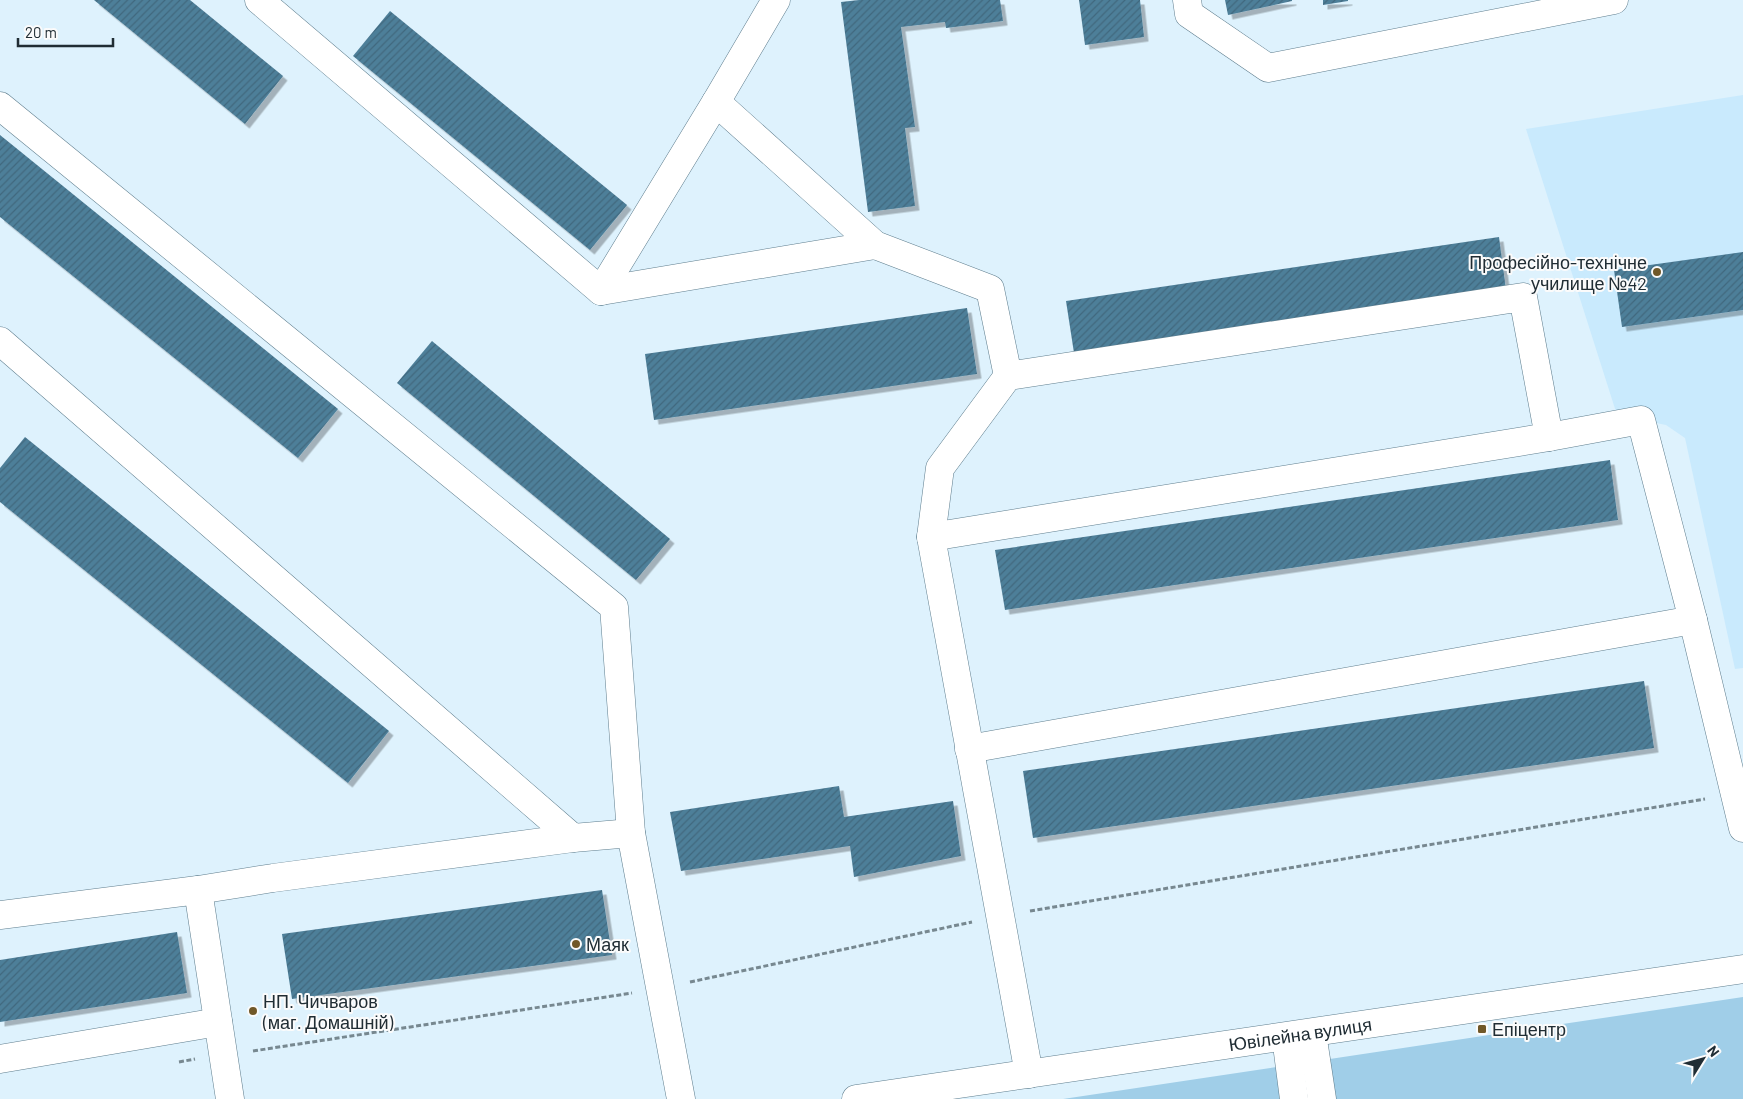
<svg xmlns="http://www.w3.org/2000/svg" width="1743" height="1099" viewBox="0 0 1743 1099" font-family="Barlow,sans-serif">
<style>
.built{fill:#c9eafd}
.green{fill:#a0cee8}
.building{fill:url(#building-hatch);filter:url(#shadow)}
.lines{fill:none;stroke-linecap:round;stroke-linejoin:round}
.minor-casing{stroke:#5f7e8e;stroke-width:29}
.path{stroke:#778890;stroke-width:3;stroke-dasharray:5 2.5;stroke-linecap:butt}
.minor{stroke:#fff;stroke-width:28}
.poi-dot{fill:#705828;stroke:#fbfbfb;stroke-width:2}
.labels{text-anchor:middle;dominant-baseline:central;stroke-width:4;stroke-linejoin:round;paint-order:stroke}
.poi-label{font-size:18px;fill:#202d34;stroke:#fbfbfb;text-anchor:start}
.street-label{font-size:18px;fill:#202d34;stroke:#fbfbfb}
</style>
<defs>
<pattern id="building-hatch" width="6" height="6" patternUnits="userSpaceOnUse" patternTransform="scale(1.25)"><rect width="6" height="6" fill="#4e7f99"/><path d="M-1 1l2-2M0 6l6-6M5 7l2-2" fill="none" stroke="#40687e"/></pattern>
<filter id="shadow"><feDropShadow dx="4.5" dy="4.5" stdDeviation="0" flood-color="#0004"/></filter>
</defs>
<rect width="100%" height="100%" fill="#def2fd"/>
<path class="built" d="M 1743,95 L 1743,668 L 1735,669 L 1685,438 L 1666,425 L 1617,415 L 1526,129 Z"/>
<path class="green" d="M 1743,997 L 1743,1099 L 1063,1099 Z"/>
<g class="building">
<path d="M 94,0 L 190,0 L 283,76 L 245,124 Z"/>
<path d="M 859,0 L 1000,0 L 1003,21 L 946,28 L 945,22 L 901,27 L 915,127 L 905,128 L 915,206 L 868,212 L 841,2 Z"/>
<path d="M 1079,0 L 1140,0 L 1144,37 L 1085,45 Z"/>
<path d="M 1225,0 L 1292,0 L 1292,1 L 1228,15 Z"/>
<path d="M 1323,0 L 1348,0 L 1348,1 L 1323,5 Z"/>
<path d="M 390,11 L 627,205 L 590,250 L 353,56 Z"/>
<path d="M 0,135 L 338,409 L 298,458 L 0,217 Z"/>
<path d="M 1499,237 L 1506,290 L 1074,353 L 1066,301 Z"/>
<path d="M 1743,252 L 1743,310 L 1622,327 L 1614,270 Z"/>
<path d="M 967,308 L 977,374 L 654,420 L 645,354 Z"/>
<path d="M 432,341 L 670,539 L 636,580 L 397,383 Z"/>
<path d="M 25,437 L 389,731 L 348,783 L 0,502 L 0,468 Z"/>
<path d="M 1610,460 L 1618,520 L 1005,610 L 995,550 Z"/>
<path d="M 1644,681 L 1654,748 L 1033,838 L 1023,771 Z"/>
<path d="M 839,786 L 844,817 L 953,801 L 961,856 L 854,877 L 850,846 L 681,871 L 670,812 Z"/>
<path d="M 602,890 L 612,955 L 292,999 L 282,934 Z"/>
<path d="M 177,932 L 187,993 L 0,1022 L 0,960 Z"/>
</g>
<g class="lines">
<defs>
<g id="minor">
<path d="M 259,0 L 601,291 L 716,102"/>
<path d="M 776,0 L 716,102 L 875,245 L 990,289 L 1008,376 L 940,468 L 931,537 L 1549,437 L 1523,297 L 1008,376"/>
<path d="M 1187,0 L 1189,14 L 1268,68 L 1614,0"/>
<path d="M 0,106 L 614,607 L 631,833"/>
<path d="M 601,291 L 875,245"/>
<path d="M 0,341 L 573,838 L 631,833 L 681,1099"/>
<path d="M 1549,437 L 1641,420 L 1693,620"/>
<path d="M 931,537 L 1029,1074"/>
<path d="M 969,749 L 1693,620 L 1743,828"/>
<path d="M 198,890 L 273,878 L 573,838"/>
<path d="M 0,915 L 198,890 L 230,1099"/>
<path d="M 1312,1033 L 1322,1099"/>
<path d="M 1286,1037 L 1294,1099"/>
<path d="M 0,1059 L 218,1022"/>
<path id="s1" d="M 856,1099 L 1743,969"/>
</g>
</defs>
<use href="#minor" class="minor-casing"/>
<g class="path">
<path d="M 1030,911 L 1705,799"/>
<path d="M 690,982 L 972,922"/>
<path d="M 253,1051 L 632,993"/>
<path d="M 179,1062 L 195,1059"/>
</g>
<use href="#minor" class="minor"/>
</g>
<g class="poi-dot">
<circle cx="1657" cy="272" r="5"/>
<circle cx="576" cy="944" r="5"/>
<circle cx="253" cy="1011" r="5"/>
<rect x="1477" y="1024" width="10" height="10" rx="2.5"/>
</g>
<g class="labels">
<g class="poi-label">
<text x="1647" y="262" text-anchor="end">Професійно-технічне<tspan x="1647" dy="21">училище №42</tspan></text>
<text x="586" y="944">Маяк</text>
<text x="263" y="1001">НП. Чичваров<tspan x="263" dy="21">(маг. Домашній)</tspan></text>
<text x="1492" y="1029">Епіцентр</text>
</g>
<g class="street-label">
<text stroke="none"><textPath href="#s1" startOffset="449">Ювілейна вулиця</textPath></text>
</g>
</g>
<g transform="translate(1703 1059) rotate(53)" stroke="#fbfbfb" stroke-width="4" paint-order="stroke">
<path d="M0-4L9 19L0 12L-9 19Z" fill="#202d34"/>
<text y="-8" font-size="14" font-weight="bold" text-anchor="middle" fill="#202d34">N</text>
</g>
<path d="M18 38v8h95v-8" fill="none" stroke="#202d34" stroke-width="2.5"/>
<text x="25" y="38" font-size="15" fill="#202d34" stroke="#fbfbfb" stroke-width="4" paint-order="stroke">20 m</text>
</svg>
